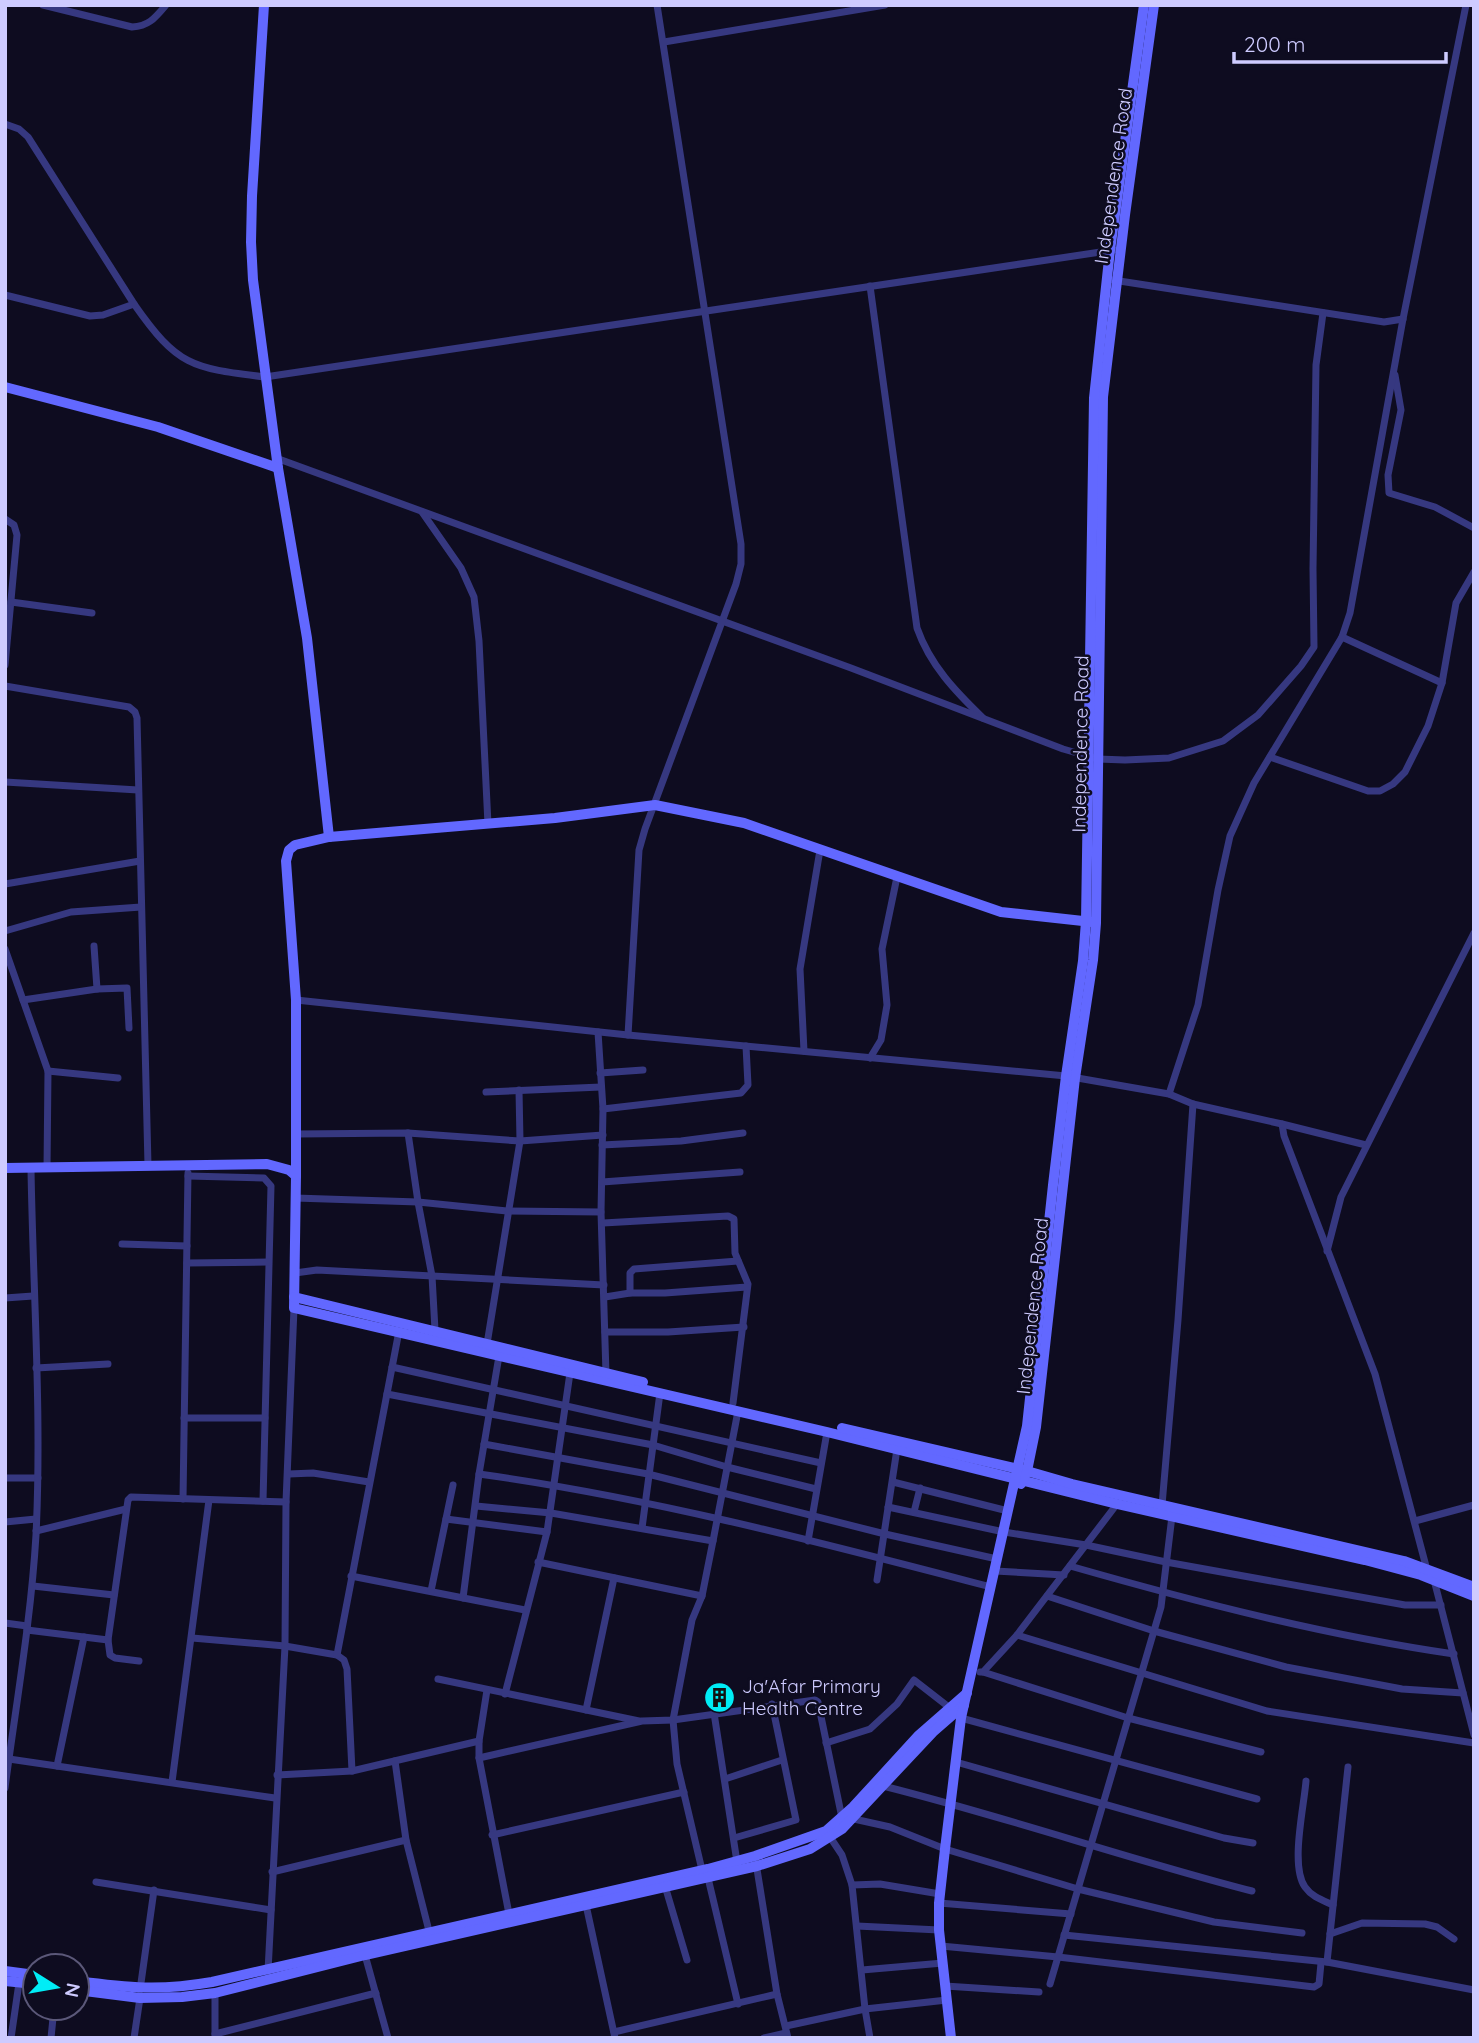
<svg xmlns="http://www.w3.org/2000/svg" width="1479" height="2043" viewBox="0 0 1479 2043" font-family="Quicksand,sans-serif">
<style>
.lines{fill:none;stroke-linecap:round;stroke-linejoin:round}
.street{stroke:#363880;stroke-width:7}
.secondary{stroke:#6268ff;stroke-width:10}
.labels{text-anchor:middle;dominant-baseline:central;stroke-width:5;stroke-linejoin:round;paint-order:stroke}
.street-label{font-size:19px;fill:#cecbff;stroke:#0e0c20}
.poi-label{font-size:19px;fill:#cecbff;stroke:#0e0c20;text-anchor:start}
</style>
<rect width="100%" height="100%" fill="#0e0c20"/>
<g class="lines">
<g class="street">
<path d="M 43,5 L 132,27 C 149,26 155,18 166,5"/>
<path d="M 664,42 L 885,5"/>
<path d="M 5,124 L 19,129 L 28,137 L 134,304"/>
<path d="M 1113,280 L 1384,322 L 1403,319"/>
<path d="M 870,286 L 917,628 C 930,665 955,691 983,718"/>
<path d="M 5,295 L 90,316 L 103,315 L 134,304 C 178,367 192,368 265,377 L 1114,250"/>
<path d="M 1395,375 L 1401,410 L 1388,475 L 1389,493 L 1435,507 L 1474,528"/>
<path d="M 276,458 L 851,668 L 1063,749 L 1098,759 L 1125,760 L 1169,758 L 1223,741 L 1258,715 L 1301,666 L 1314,647 L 1313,569 L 1316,365 L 1323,313"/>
<path d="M 422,512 L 461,568 L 474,597 L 479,641 L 488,824"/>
<path d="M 5,519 L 14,525 L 17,535 L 5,665"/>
<path d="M 11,602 L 92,613"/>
<path d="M 1342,637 L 1442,683"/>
<path d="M 5,686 L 129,707 L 135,712 L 137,718 L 148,1165"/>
<path d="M 1270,757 L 1368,791 L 1380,791 L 1393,784 L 1405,772 L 1428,726 L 1442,683 L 1456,603 L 1474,572"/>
<path d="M 5,782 L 138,790"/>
<path d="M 5,884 L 140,861"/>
<path d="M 5,931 L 71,912 L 141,907"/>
<path d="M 94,946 L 97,989"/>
<path d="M 5,949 L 48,1071 L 47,1168"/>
<path d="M 23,1000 L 97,989 L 127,988 L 129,1028"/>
<path d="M 296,1000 L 628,1035 L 1066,1076 L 1169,1094 L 1193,1104 L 1282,1124 L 1284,1136 L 1375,1374 L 1427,1570"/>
<path d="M 598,1032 L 603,1109 L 601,1212 L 606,1374"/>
<path d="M 628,1035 L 639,850 L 645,829 L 736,584 L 741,564 L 741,544 L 657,5"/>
<path d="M 804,1051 L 800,969 L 820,850"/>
<path d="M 870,1058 L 881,1040 L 887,1005 L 882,949 L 897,877"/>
<path d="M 48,1071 L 118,1078"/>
<path d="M 600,1073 L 643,1070"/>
<path d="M 486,1092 L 601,1087"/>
<path d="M 1169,1094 L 1198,1005 L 1218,890 L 1230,836 L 1254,783 L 1342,637 L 1350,613 L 1403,319 L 1466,5"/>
<path d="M 603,1109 L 741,1093 L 748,1085 L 746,1046"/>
<path d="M 1282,1124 L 1366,1145"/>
<path d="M 408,1133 L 418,1202 L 432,1276 L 435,1330"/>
<path d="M 297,1134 L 408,1133 L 520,1141 L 603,1135"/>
<path d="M 602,1145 L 681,1141 L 743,1133"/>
<path d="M 188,1176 L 264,1178 L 271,1186 L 263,1501"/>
<path d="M 602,1182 L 740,1172"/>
<path d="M 295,1198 L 418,1202 L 507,1211 L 601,1212"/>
<path d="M 603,1223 L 728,1216 L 734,1219 L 735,1253 L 748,1284 L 733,1403"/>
<path d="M 122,1244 L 187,1246"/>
<path d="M 1327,1251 L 1341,1197 L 1474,933"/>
<path d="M 187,1263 L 268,1262"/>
<path d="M 295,1273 L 317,1270 L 604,1285"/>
<path d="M 630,1293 L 630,1273 L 634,1269 L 738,1261"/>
<path d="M 605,1297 L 630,1293 L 665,1293 L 747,1287"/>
<path d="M 5,1298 L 33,1296"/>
<path d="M 605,1332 L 668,1332 L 744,1327"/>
<path d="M 487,1344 L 520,1141 L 519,1090"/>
<path d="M 392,1367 L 821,1463"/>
<path d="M 36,1368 L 108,1364"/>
<path d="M 387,1394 L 653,1445 L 727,1467 L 816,1489"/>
<path d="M 184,1418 L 265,1418"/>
<path d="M 484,1444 L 648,1474 L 885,1534 L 997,1559"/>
<path d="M 289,1474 L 313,1473 L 369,1482"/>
<path d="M 479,1474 C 653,1498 822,1543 991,1587"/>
<path d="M 5,1478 L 38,1478"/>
<path d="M 893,1482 L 1008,1511"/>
<path d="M 183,1499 L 188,1173"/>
<path d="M 1162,1505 L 1178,1320 L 1193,1104"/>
<path d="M 476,1506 L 551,1513 L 713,1541"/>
<path d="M 888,1507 L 1004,1532 L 1086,1545 L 1166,1562 L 1405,1605 L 1441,1605"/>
<path d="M 914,1512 L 920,1488"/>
<path d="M 446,1519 L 547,1532"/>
<path d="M 1415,1521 L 1474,1505"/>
<path d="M 5,1522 L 36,1519"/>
<path d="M 642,1528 L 660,1393"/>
<path d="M 36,1531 L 126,1509"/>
<path d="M 808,1541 L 827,1432"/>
<path d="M 538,1562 L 702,1596"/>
<path d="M 1070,1566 C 1196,1602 1324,1635 1454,1654"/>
<path d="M 995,1571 L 1064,1575"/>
<path d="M 351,1576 L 525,1610"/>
<path d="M 877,1580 L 897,1449"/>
<path d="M 1434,1580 L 1474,1735"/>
<path d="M 33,1586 L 114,1595"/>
<path d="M 431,1591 L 453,1485"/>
<path d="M 1047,1596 L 1154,1631 L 1286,1667 L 1402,1689 L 1463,1693"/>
<path d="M 463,1598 L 479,1474 L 499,1356"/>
<path d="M 5,1623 L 27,1626"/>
<path d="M 27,1630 L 108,1640"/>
<path d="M 1017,1635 L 1267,1711 L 1474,1743"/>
<path d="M 192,1638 L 285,1646 L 337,1655 L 344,1660 L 347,1669 L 352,1771"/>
<path d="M 337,1655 L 399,1331"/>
<path d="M 139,1661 L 115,1658 L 110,1655 L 108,1640 L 128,1500 L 131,1497 L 286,1502"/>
<path d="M 980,1672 L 983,1672 L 1017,1635 L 1117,1504"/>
<path d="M 983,1672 L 1128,1718 L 1261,1752"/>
<path d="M 438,1679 L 639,1721"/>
<path d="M 487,1690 L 479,1741 L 479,1758 L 509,1914"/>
<path d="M 505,1694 L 547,1532 L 570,1373"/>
<path d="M 586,1710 L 614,1578"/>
<path d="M 714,1713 L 737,1862"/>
<path d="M 961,1718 L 1257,1799"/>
<path d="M 826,1743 L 870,1729 L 897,1704 L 914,1680 L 950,1708"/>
<path d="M 479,1758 L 642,1721 L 673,1720 L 815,1700 L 818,1702 L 842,1818"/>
<path d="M 9,1759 L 275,1798"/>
<path d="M 395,1761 L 406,1840 L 429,1931"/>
<path d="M 956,1762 L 1224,1838 L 1253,1843"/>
<path d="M 57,1766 L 84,1637"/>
<path d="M 277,1775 L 352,1771 L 479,1741"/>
<path d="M 725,1779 L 782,1760"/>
<path d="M 1306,1781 C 1304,1807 1290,1866 1305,1887 C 1312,1897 1322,1900 1333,1905"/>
<path d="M 172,1782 L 209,1500"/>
<path d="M 883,1786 C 1007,1817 1128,1859 1252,1891"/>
<path d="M 5,1788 C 16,1704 31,1620 36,1535 C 42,1414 33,1291 31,1169"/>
<path d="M 854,1819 L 890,1827 L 945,1849 L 1078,1889 L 1214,1922 L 1302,1933"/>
<path d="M 492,1835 L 684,1792"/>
<path d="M 830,1837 L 842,1855 L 852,1885 L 865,2009 L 870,2038"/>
<path d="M 734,1838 L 796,1820 L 772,1704"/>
<path d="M 756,1863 L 777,1994 L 788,2038"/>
<path d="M 702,1870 L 677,1764 L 673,1720 L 692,1620 L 702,1596 L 713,1541 L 738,1411"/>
<path d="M 272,1872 L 406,1840"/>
<path d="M 708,1878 L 738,2004"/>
<path d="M 96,1882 L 271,1910"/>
<path d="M 852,1885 L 880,1884 L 940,1894"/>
<path d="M 665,1886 L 687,1960"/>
<path d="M 939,1903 L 1071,1914"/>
<path d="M 586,1905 L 615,2038"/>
<path d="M 857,1926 L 939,1930"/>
<path d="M 1330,1934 L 1362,1923 L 1425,1924 L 1437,1927 L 1454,1939"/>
<path d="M 1064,1935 L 1327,1962 L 1474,1990"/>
<path d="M 941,1946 L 1058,1957 L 1314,1987 L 1319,1984 L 1321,1963"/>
<path d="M 365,1955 L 388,2038"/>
<path d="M 1327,1962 L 1348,1767"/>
<path d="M 862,1970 L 943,1963"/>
<path d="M 268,1971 L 285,1646 L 286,1502 L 294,1308"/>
<path d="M 1050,1984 L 1161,1607 L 1172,1516"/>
<path d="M 945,1986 L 1039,1992"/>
<path d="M 140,1990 L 154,1890"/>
<path d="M 786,2026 L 865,2009 L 947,2000"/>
<path d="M 614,2032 L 777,1994"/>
<path d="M 215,2034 L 376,1993"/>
<path d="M 215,2037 L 215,1993"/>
<path d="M 11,2038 L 19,1983"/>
<path d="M 51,2038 L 54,2008"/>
<path d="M 134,2038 L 140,1998"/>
<path d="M 764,2038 L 786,2033"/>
</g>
<g class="secondary">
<path d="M 264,5 L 252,196 L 251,242 L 253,280 L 278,468 L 307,638 L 329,837"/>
<path d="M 5,387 L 158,427 L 278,468"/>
<path d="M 5,1168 L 267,1164 L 289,1170 L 296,1176 L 294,1308 L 827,1432 L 1117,1504 L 1365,1560 L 1421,1575 L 1474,1596"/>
<path d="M 296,1176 L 296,1000 L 286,861 L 289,850 L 295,845 L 329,837 L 555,818 L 655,805 L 744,823 L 1001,912 L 1092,922"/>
<path d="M 294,1297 L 643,1382"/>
<path d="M 842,1428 L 1027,1471 L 1072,1484 L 1404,1561 L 1474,1587"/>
<path d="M 1021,1484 L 1027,1471 L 1036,1427 L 1075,1078 L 1093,960 L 1096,923 L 1103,397 L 1125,215 L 1154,5"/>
<path d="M 5,1971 L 35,1975"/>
<path d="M 5,1981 L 35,1984"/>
<path d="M 77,1981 C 129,1988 160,1991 212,1982 L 708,1869 L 755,1856 L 826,1831 L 853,1807 L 919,1735 L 967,1693"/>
<path d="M 77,1990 L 140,1998 L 182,1997 L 215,1993 L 365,1955 L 757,1866 L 810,1849 L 842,1829 L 933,1732 L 964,1705"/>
<path d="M 951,2038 L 939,1930 L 939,1903 L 945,1849 L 961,1718 L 1027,1426 L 1053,1185 L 1066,1076 L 1083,961 L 1086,921 L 1094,398 L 1110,250 L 1144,5"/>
</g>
</g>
<defs>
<symbol id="building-disc" viewBox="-11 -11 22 22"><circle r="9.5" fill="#00edf6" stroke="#0e0c20"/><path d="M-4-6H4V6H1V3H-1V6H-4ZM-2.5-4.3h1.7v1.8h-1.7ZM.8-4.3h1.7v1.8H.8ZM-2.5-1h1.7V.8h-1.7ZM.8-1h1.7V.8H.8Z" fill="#111"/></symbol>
</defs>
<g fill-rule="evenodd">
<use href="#building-disc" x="702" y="1680" width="35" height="35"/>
</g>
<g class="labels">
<g class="street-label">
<text transform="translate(1113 176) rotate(-82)">Independence Road</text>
<text transform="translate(1080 744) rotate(-89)">Independence Road</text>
<text transform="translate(1032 1306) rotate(-84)">Independence Road</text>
</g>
<g class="poi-label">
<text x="742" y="1686">Ja'Afar Primary<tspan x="742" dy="22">Health Centre</tspan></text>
</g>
</g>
<rect width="1479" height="2043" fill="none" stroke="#cecbff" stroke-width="14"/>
<g transform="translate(56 1987) rotate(101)"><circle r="33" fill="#0e0c20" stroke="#5b5879" stroke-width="2"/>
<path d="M0-5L12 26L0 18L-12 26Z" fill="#00edf6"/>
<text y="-10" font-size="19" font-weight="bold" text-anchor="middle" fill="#cecbff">N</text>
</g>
<path d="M1234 52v10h212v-10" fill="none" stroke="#cecbff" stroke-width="3.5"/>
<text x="1244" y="52" font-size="21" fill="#cecbff" stroke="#0e0c20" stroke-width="5" paint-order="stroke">200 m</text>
</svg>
